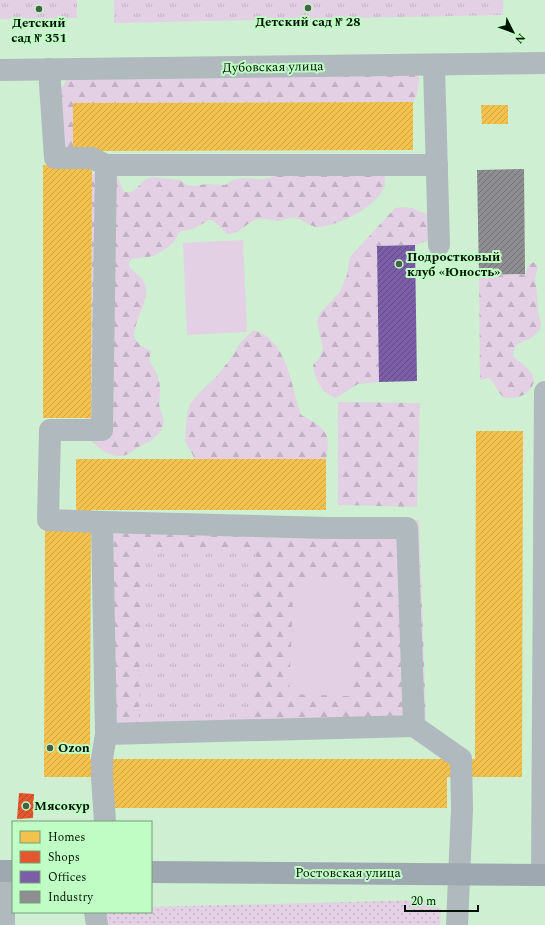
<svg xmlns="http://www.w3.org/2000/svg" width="545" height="925" viewBox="0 0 545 925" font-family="Spectral,serif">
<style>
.grass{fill:url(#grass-dots)}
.forest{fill:url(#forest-firs)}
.park{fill:url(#park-tufts)}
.pitch{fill:#e3d0e5}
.homes{fill:url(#homes-hatch)}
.shops{fill:url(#shops-hatch)}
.offices{fill:url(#offices-hatch)}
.industry{fill:url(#industry-hatch)}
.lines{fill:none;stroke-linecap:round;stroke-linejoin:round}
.minor{stroke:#afb9be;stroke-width:22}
.major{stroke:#9da8b1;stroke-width:22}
.poi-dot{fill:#485f4a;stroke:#c0fdc5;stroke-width:1.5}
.labels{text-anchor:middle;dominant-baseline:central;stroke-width:4;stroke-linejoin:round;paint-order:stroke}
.poi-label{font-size:13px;font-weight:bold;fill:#001102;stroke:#c0fdc5;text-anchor:start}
.street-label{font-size:13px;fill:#001102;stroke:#c0fdc5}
</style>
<defs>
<pattern id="grass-dots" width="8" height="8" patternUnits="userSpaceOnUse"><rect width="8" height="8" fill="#e3d0e5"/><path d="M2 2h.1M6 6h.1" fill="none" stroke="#c1b2c3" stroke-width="1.8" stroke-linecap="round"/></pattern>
<pattern id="forest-firs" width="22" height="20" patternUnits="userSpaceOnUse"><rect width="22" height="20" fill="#e3d0e5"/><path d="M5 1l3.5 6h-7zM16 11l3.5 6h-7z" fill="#c1b2c3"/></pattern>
<pattern id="park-tufts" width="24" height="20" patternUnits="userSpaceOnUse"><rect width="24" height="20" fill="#e3d0e5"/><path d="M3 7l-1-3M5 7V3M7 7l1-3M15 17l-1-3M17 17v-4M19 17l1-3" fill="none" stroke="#c1b2c3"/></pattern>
<pattern id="homes-hatch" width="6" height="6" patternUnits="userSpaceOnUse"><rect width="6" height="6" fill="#f2c14e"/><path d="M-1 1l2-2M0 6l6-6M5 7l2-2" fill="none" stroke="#cea542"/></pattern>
<pattern id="shops-hatch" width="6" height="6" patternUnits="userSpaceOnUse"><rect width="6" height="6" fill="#e4572e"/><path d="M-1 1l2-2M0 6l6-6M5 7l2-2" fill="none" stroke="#b64725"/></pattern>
<pattern id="offices-hatch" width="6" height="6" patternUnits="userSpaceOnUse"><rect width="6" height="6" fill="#7b5ea7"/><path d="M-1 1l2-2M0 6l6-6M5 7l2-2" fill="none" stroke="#624c86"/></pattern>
<pattern id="industry-hatch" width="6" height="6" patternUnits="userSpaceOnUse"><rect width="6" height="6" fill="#8d8d92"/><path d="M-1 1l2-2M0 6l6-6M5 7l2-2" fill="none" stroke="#717275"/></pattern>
</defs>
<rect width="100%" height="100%" fill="#ceefd1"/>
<path class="grass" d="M 426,900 L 441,909 L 440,925 L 93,925 L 108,912 L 151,912 L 151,907 Z"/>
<g class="forest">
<path d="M 412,72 L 419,77 C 419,87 418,94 413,102 L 73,103 L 73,150 L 63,148 L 60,89 L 68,79 Z"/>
<path d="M 96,172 L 117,175 L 122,188 L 125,192 L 129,192 L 134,191 L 143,181 L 152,177 L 180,180 L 187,185 L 196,186 L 206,184 L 225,185 L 233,180 L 242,178 L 261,179 L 270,178 L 279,174 L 385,176 C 385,179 385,182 385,185 C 379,206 338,226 318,227 C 310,227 303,219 295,218 C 289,217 283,220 277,221 C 271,221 265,218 259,219 C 246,221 242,234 227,234 L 214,221 L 209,220 L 193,229 L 181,231 L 178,234 L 174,242 L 167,248 L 154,256 L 132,259 L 129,262 L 129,266 C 133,272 143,277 145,284 C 151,301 128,329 136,340 C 139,346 146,348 151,351 L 149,361 C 157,371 161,382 160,395 C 160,398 159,401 159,404 C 160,411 165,418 163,425 C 162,434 150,442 142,445 C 134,449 130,455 121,456 C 102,457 83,436 85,418 L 91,418 L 92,175 Z"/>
<path d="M 403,207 L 412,208 L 429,215 L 431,233 L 427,241 L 415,245 L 377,246 L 379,382 L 358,384 L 336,398 C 321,393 315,380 313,365 L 319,358 L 323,349 L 317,322 L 320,313 L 339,293 L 347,275 L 350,257 L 395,208 Z"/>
<path d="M 534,262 L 538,266 L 535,279 L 537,291 L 538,312 L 541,324 L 540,330 L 530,339 L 517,344 L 514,350 L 513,356 C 519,361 528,367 532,374 C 538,384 528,395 518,397 C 514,398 509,398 505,398 C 497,393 496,385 490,378 L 480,380 L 479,275 L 525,274 L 529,265 Z"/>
<path d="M 253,330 C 288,339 291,387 301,415 C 324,427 332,432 326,459 L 195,459 L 185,441 L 187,414 L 190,404 L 201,391 L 215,378 L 232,357 L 241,342 Z"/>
<path d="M 338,402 L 420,403 L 417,507 L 338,505 Z"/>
<path d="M 113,517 L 419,520 L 426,719 L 115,724 Z"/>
</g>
<g class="park">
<path d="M 0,0 L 77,0 L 77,18 L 0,19 Z"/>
<path d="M 114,0 L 503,0 L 503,15 L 114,23 Z"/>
<path d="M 142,547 L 256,549 L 253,718 L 139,717 Z"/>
</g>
<g class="pitch">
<path d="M 243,240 L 247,332 L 187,335 L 183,243 Z"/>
<path d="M 294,579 L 354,581 L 349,696 L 289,694 Z"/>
</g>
<g class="homes">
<path d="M 413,102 L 413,150 L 92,151 L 91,418 L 43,418 L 43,165 L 73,166 L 73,103 Z"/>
<path d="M 481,105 L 508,105 L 508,124 L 482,124 Z"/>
<path d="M 476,431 L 523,431 L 522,777 L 447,777 L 447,808 L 111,808 L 111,777 L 44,777 L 45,525 L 76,525 L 76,459 L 326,459 L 326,510 L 91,510 L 90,759 L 475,759 Z"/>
</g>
<path class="shops" d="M 19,793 L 34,794 L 33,818 L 17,819 Z"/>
<path class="offices" d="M 415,245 L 417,381 L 379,382 L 377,246 Z"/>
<path class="industry" d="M 524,169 L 525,274 L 479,275 L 477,170 Z"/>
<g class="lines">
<g class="minor">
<path d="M 436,65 L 434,66 L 439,245"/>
<path d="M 49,69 L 55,158 L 92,158 L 106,165 L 102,430 L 50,430 L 48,520 L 102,522 L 106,734 L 102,759 L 102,777 L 105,822"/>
<path d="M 0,70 L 545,63"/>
<path d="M 106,165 L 437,165"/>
<path d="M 102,522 L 328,528 L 407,528 L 414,726 L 106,734"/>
<path d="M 414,726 L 461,759 L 462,809 L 457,925"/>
<path d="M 542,875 L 545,392"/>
<path d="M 95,912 L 97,925"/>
<path d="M 4,925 L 4,871"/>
</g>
<g class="major">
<path d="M 0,871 L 13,871"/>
<path d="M 151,872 L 545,875"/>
</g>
</g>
<g class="poi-dot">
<circle cx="308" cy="8" r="4"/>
<circle cx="39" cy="9" r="4"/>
<circle cx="399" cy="264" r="4"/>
<circle cx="50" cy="748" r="4"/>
<circle cx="26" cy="806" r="4"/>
</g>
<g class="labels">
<g class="poi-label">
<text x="308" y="22" text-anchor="middle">Детский сад № 28</text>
<text x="39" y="23" text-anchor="middle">Детский<tspan x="39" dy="15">сад № 351</tspan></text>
<text x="407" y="257">Подростковый<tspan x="407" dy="15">клуб «Юность»</tspan></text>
<text x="58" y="748">Ozon</text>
<text x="34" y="806">Мясокур</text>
</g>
<g class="street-label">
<text transform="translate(273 67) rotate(-1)">Дубовская улица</text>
<text x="348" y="873">Ростовская улица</text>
</g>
</g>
<rect x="12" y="821" width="140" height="92" fill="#c0fdc5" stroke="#739f77"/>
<rect x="20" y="831" width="20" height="12" fill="#f2c14e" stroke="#739f77"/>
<text x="48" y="841" font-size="12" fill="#001102">Homes</text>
<rect x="20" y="851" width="20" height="12" fill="#e4572e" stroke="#739f77"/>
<text x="48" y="861" font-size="12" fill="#001102">Shops</text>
<rect x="20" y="871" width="20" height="12" fill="#7b5ea7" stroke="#739f77"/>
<text x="48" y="881" font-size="12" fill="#001102">Offices</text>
<rect x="20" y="891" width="20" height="12" fill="#8d8d92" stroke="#739f77"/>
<text x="48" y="901" font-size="12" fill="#001102">Industry</text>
<g transform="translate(513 32) rotate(132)" stroke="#c0fdc5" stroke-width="3" paint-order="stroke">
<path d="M0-3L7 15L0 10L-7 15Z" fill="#001102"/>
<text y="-6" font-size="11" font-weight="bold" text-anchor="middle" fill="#001102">N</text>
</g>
<path d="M405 905v6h73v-6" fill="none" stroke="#001102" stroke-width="2"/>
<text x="411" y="905" font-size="12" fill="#001102" stroke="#c0fdc5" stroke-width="3" paint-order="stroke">20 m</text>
</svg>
